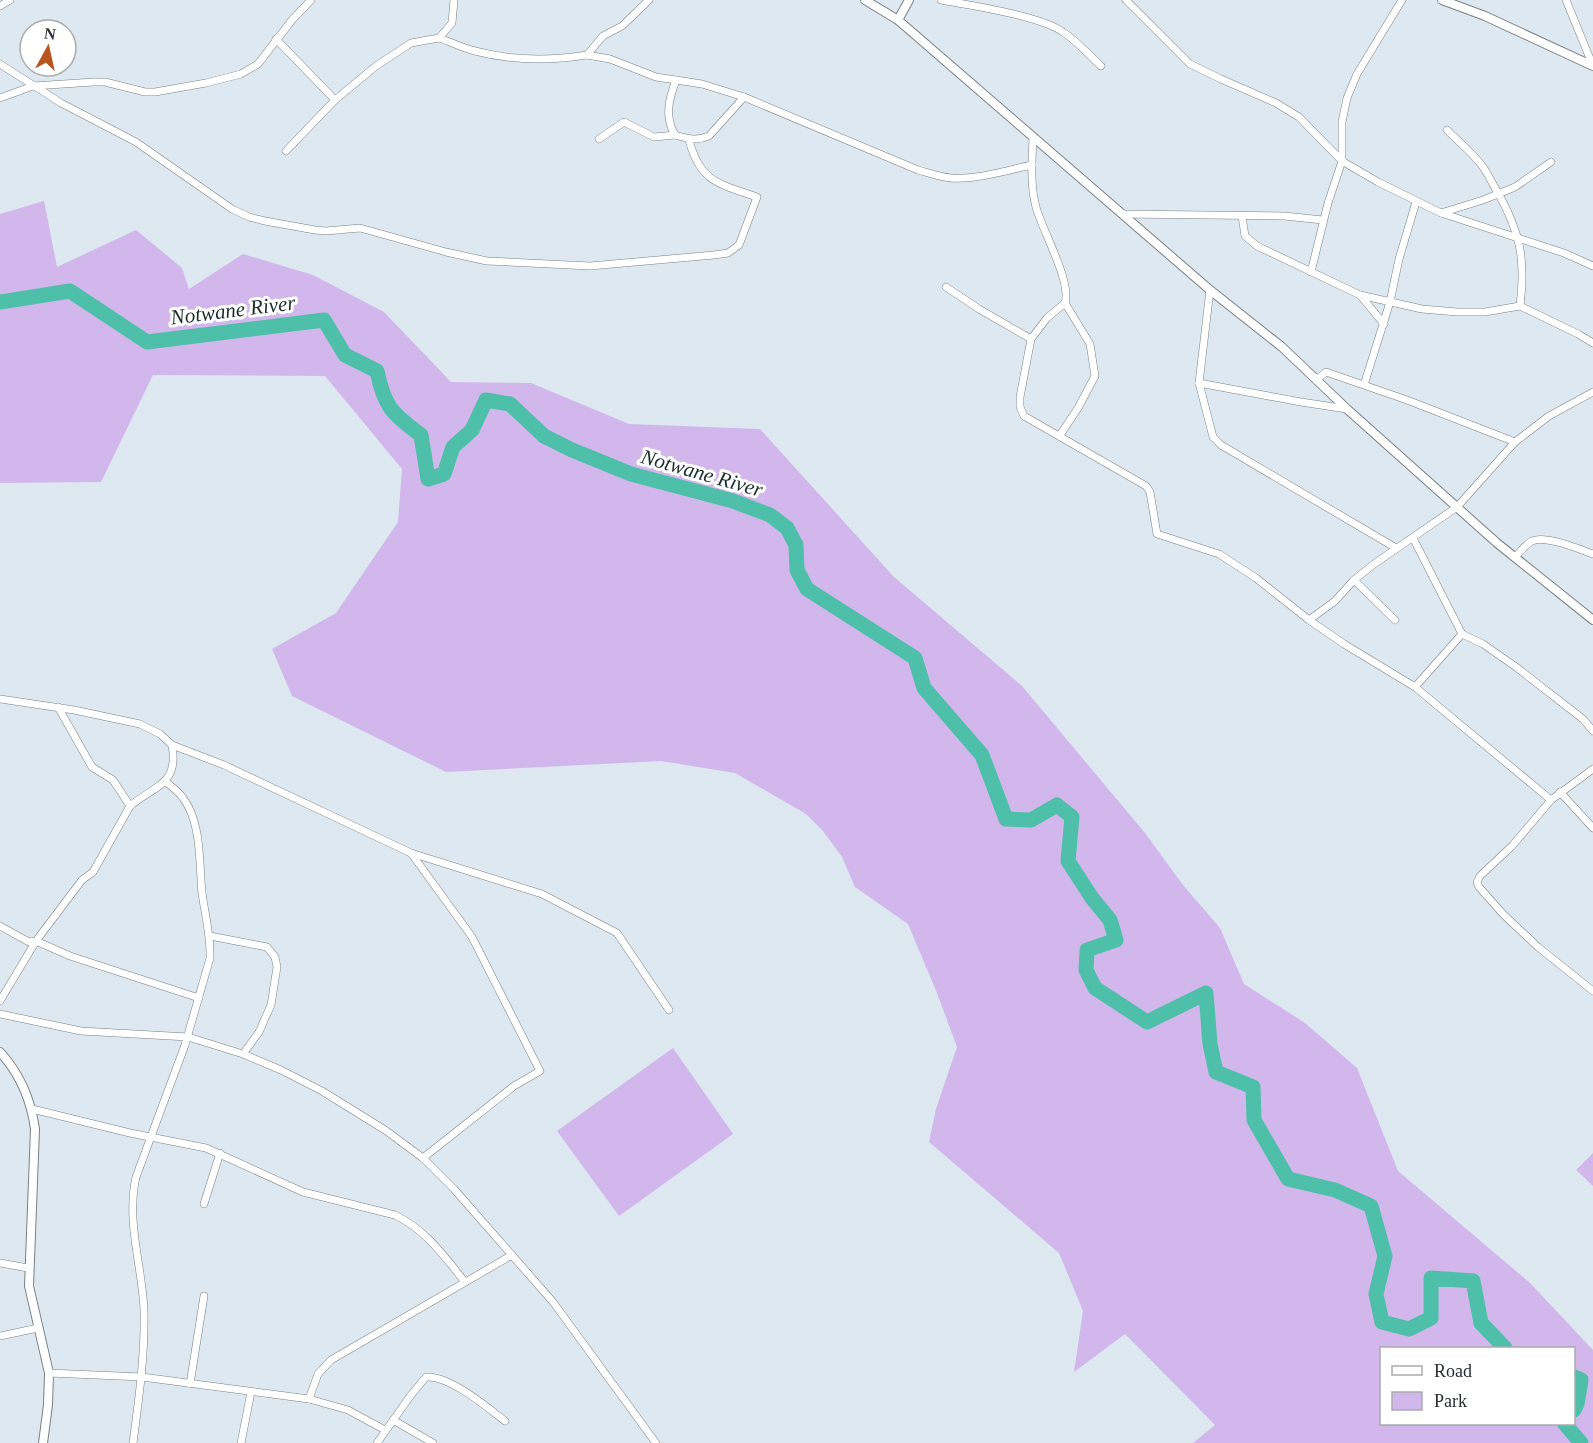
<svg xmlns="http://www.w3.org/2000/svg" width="1593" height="1443" viewBox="0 0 1593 1443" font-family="Georgia,serif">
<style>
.green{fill:#d2b7ed;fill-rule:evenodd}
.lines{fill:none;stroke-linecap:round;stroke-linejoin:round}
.river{stroke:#4ebfa8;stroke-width:15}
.minor-casing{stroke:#788188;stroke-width:8}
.tertiary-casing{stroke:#788188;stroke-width:10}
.minor{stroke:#fff;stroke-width:7}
.tertiary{stroke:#fff;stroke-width:8}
.labels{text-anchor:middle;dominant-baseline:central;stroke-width:6;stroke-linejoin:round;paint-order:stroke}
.water-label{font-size:21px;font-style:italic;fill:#1a2e2a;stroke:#fff}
</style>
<rect width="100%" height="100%" fill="#dee8f0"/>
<g class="green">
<path d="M 44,201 L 57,267 L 136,230 L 182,268 L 189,289 L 243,254 L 313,275 L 384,312 L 451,382 L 531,383 L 629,424 L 760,429 L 894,577 L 1022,686 L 1145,833 L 1183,885 L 1220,928 L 1244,984 L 1305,1023 L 1357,1068 L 1398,1171 L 1530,1283 L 1593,1350 L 1593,1443 L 1193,1443 L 1215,1425 L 1125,1334 L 1074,1372 L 1083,1311 L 1059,1253 L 929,1142 L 936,1109 L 957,1047 L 937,993 L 908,924 L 855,887 L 842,857 L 823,831 L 806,814 L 735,773 L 661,761 L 446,772 L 292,696 L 272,649 L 336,613 L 398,522 L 402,469 L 325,376 L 153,375 L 101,482 L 0,483 L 0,214 ZM 1382,1348 L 1574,1348 L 1574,1424 L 1382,1424 Z"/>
<path d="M 673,1048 L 733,1134 L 619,1216 L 557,1131 Z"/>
<path d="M 1593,1153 L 1593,1186 L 1576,1170 Z"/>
</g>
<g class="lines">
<g class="river">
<path d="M 0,302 L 70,291 L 147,342 L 324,320 L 345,355 L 377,371 C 384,406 392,414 421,435 L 428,479 L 444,474 L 453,447 L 472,430 L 486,400 L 510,404 L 544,436 L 572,450 L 631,474 L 733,501 L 770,515 L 787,528 L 796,545 L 797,570 L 807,589 L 915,658 L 924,688 L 982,755 L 1006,819 L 1031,820 L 1057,805 L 1072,817 L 1068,861 L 1092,898 L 1110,920 L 1116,940 L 1087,950 L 1086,970 L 1095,988 L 1147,1022 L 1206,993 L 1210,1044 L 1216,1072 L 1253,1087 L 1254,1120 L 1288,1179 L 1335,1190 L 1371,1206 L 1385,1256 L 1376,1294 L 1382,1322 L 1409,1329 L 1431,1318 L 1431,1278 L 1473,1281 L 1481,1323 L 1505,1348"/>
<path d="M 1574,1377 L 1581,1380 L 1577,1404 L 1574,1410"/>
<path d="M 1565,1424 L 1581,1443"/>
</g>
<defs>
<g id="minor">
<path d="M 941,0 C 969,5 1041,16 1063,32 C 1077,41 1089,55 1101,66"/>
<path d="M 1126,0 L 1190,64 L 1221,79 L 1276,103 L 1299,117 L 1342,161 L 1378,182 L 1441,213 L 1564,253 L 1593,266"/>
<path d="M 1566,0 L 1593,66"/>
<path d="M 0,6 L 10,0"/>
<path d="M 439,38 C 451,42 463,48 475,51 C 513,61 549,61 587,55 L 603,36 L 622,26 L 649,0"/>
<path d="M 276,39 L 335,100"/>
<path d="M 587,55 L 610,59 L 656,77 L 702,84 L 744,97 L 918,170 C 929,173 940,177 951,178 C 977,180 1007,170 1032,165"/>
<path d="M 0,64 L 61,103 L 136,142 L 232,209 L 249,217 L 265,221 L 315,230 L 326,231 L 360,228 L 446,252 L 487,261 L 590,266 L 714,255 L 728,253 L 739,245 L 757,197 C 719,184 700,182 689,140"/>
<path d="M 676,80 C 669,99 664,116 675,135 C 688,139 697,141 709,136 L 744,97"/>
<path d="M 0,98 L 33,86 L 94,82 L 105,82 L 145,92 L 155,92 L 206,83 L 241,74 L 258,64 L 292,20 L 311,0"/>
<path d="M 1447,130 C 1459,142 1473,153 1483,167 C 1488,174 1492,183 1497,191 C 1520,232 1526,259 1520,306"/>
<path d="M 1033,138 C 1032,161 1030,185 1036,207 C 1042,230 1072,282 1065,303 L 1090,344 L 1095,376 L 1078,408 L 1060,435"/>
<path d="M 599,139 L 624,122 L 654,137 L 675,135"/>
<path d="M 286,151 L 335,100 L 376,66 L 411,43 L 439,38 L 452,23 L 454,0"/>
<path d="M 1441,213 L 1483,200 L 1515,187 L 1551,162"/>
<path d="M 1122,214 L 1284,216 L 1323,220"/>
<path d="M 1242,216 L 1245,236 L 1257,246 L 1360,295 L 1422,309 L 1457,312 L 1485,312 L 1520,306 L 1578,334 L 1593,343"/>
<path d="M 1311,272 L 1328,203 L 1342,161 L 1342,122 L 1347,98 L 1357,74 L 1402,0"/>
<path d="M 946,287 L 979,309 L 1031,339"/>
<path d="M 1210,290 L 1199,383 L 1213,437 L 1221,445 L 1396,548"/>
<path d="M 1360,295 L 1384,324"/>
<path d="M 1065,303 L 1047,318 L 1031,339 L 1020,397 L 1020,407 L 1024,416 L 1146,486 L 1150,492 L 1157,534 L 1219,554 L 1256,578 L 1309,620 L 1344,644 L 1415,687 L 1551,800"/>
<path d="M 1316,380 L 1326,372 L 1407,400 L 1515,442"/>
<path d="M 1199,383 L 1301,402 L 1347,409"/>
<path d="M 1364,385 L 1390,302 L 1399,259 L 1416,202"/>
<path d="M 1413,538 L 1462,634 L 1483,644 L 1516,667 L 1583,719 L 1593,731"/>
<path d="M 1515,557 C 1520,552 1526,544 1532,541 C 1546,535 1579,549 1593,554"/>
<path d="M 1354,580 L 1395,620"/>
<path d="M 1309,620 L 1335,601 L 1354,580 L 1374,564 L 1457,507 L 1515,442 L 1549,416 L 1593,392"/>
<path d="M 1415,687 L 1462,634"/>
<path d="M 0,699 L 74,710 L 140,724 L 160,734 L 172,745 L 224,765 L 411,853 L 472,937 L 540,1071 L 514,1086 L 423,1158"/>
<path d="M 1593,769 L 1551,800 L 1512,846 L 1480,876 L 1477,882 L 1479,887 L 1503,914 L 1538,947 L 1593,991"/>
<path d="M 1560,792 L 1593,828"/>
<path d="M 130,806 C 155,785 179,785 172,745"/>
<path d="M 411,853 L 542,894 L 617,933 L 669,1010"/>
<path d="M 0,926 L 29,942 L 36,941 L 70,956 L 199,998"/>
<path d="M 210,936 L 267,947 L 275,957 L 277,967 L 271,1005 L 259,1032 L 243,1054"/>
<path d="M 0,1001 L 36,941 L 82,880 L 93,872 L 130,806 L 113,780 L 92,767 L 58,707"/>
<path d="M 0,1014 L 81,1031 L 188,1037 L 214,1045 L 243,1054 L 281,1070 L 322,1091 L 385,1130 L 423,1158 L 454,1189 L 553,1302 L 656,1443"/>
<path d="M 32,1109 L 130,1133 L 206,1148 L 303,1192 L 395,1215 C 426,1230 444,1256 465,1282"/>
<path d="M 204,1204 L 220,1153"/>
<path d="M 0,1263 L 28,1268"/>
<path d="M 0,1336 L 38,1328"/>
<path d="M 49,1373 L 142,1377 L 309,1399 L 318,1374 L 331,1360 L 512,1255"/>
<path d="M 190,1384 L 204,1296"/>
<path d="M 309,1399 L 348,1410 L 385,1430"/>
<path d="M 393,1420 L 433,1443"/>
<path d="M 133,1443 C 139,1398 145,1355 144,1310 C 142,1265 126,1222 136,1177 L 185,1045 L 210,958 C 211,936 205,915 202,893 C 199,864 202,823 183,798 C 179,792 172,787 166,782"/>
<path d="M 241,1443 L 251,1392"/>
<path d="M 377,1443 L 411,1395 L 426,1377 C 449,1375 487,1407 505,1421"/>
</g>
<g id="tertiary">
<path d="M 865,0 L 898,20 L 1210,290 L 1282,347 L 1347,409 L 1497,543 L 1593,620"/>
<path d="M 1442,0 L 1485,16 L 1593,66"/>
<path d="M 898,20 L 909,0"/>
<path d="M 0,1052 C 20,1074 31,1100 35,1129 L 29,1286 L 49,1373 L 48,1405 L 43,1443"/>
</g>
</defs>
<use href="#minor" class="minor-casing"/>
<use href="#tertiary" class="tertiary-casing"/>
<use href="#minor" class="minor"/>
<use href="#tertiary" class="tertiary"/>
</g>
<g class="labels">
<g class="water-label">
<text transform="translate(233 310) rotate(-7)">Notwane River</text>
<text transform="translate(702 473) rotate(16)">Notwane River</text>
</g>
</g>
<rect x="1380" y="1347" width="195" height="78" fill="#ffffff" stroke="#a9abac" stroke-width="1.5"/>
<rect x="1392" y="1366" width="30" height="9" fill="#ffffff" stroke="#a9abac" stroke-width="1.5"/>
<text x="1434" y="1377" font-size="18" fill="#292d30">Road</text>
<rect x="1392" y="1392" width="30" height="18" fill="#d2b7ed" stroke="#a9abac" stroke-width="1.5"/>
<text x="1434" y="1407" font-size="18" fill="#292d30">Park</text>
<g transform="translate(48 48) rotate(8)"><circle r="28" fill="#ffffff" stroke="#a9abac" stroke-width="1.5"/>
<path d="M0-4.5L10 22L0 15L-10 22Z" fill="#b8541f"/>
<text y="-9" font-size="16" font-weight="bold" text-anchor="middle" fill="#292d30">N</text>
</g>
</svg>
